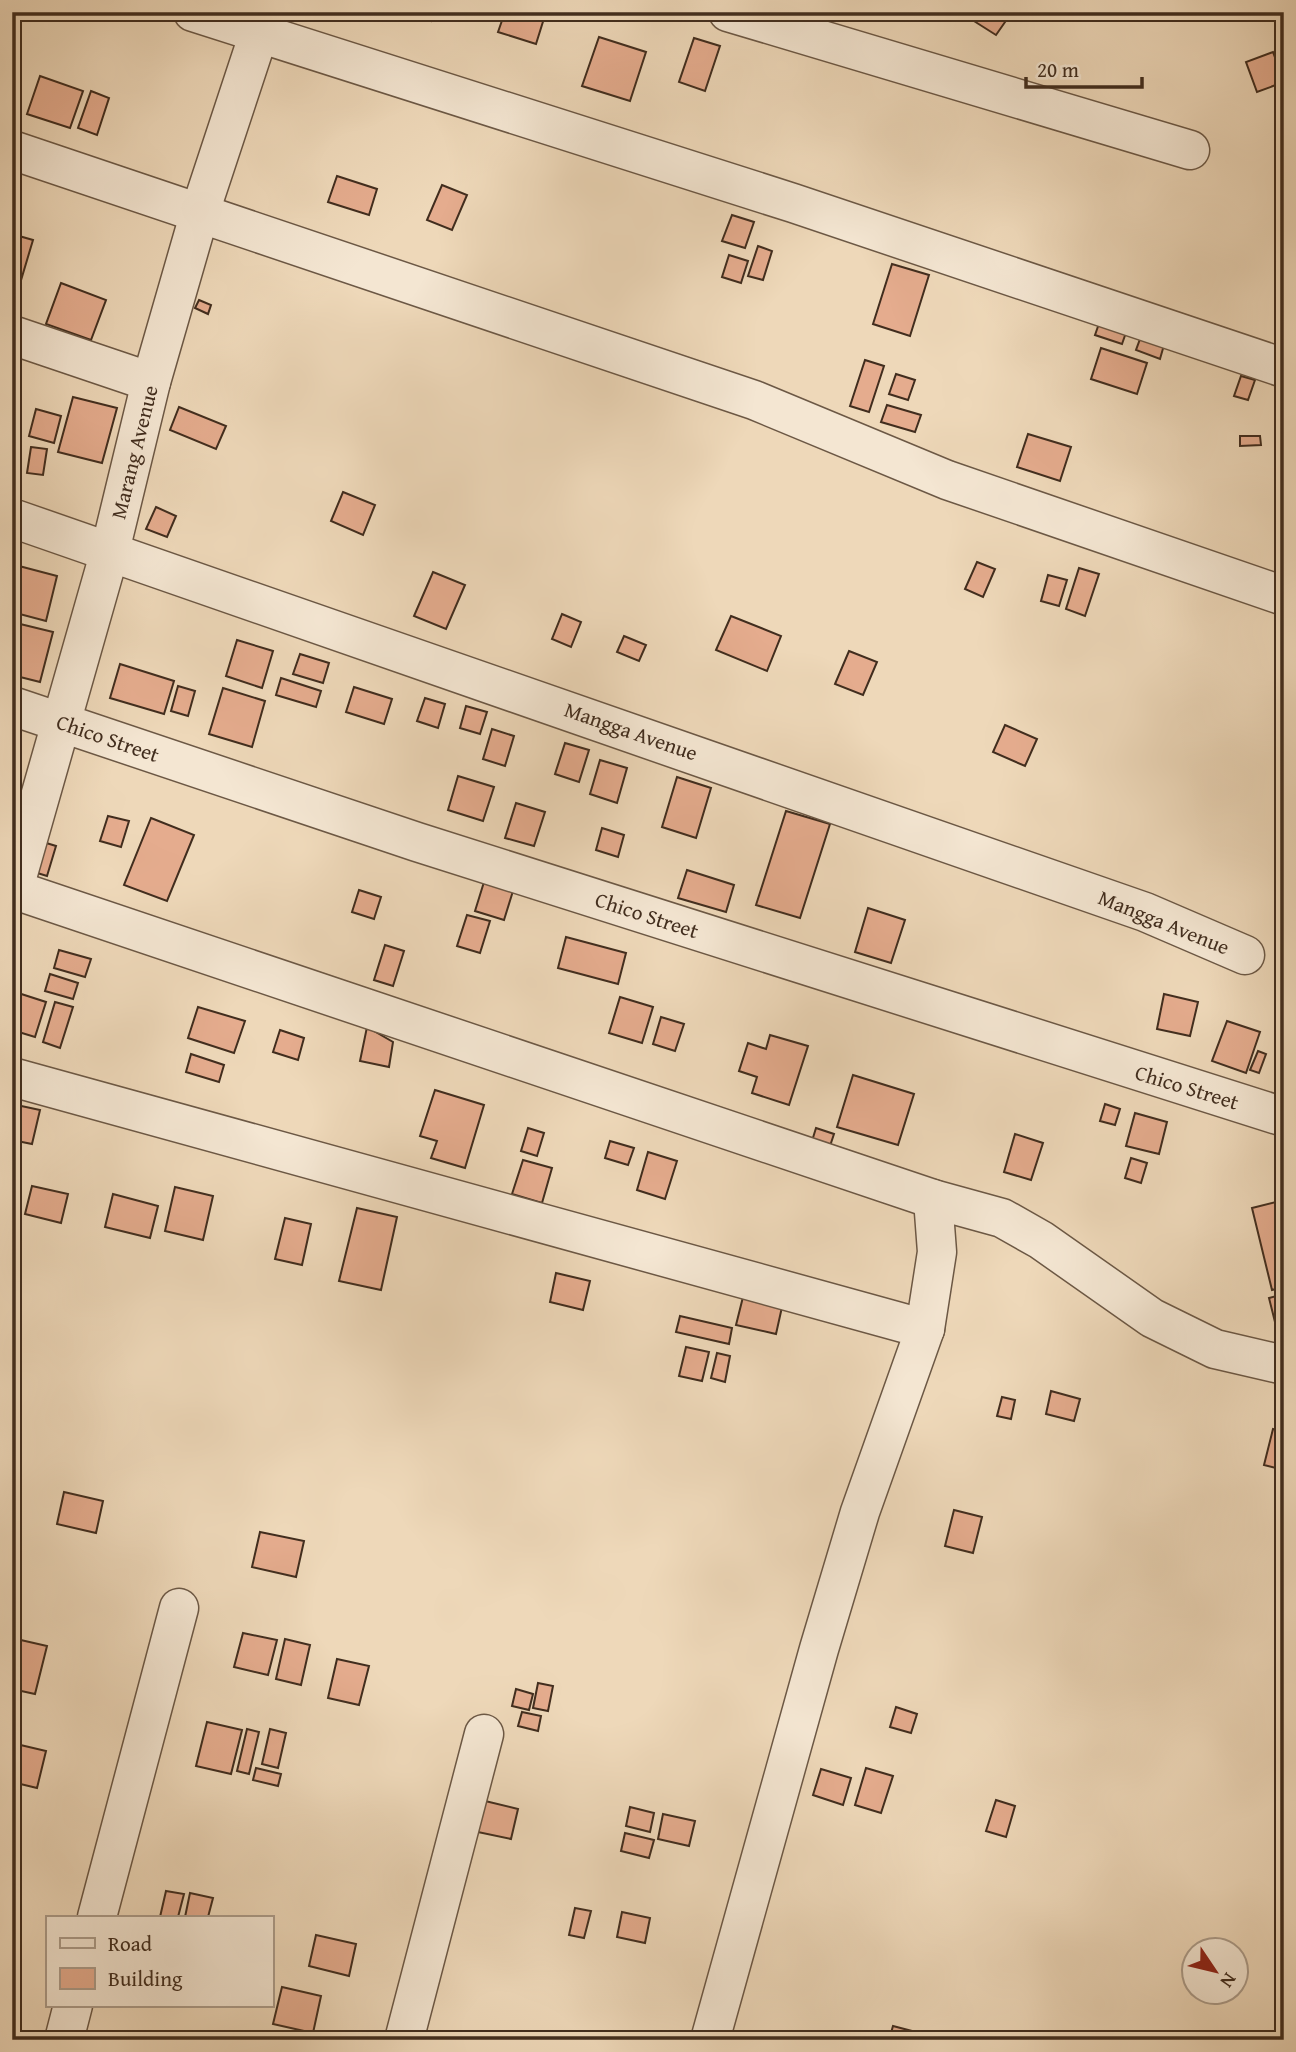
<svg xmlns="http://www.w3.org/2000/svg" width="1296" height="2052" viewBox="0 0 1296 2052" font-family="'Gentium Book Plus',serif">
<style>
.building{fill:#e5ac8e;stroke:#412d1e;stroke-width:2}
.lines{fill:none;stroke-linecap:round;stroke-linejoin:round}
.minor-casing{stroke:#6c5845;stroke-width:41}
.minor{stroke:#f4e6d2;stroke-width:38}
.labels{text-anchor:middle;dominant-baseline:central;stroke-width:6;stroke-linejoin:round;paint-order:stroke}
.street-label{font-size:21px;fill:#412d1e;stroke:#f4e6d2}
</style>
<rect width="100%" height="100%" fill="#eed8b9"/>
<filter id="stains"><feTurbulence type="fractalNoise" baseFrequency=".00286" numOctaves="4"/><feColorMatrix values="0 0 0 0 .2 0 0 0 0 .09 0 0 0 0 .02 0 0 0 .5 -.17"/></filter>
<radialGradient id="worn" r=".72"><stop offset=".6" stop-color="#630" stop-opacity="0"/><stop offset="1" stop-color="#630" stop-opacity=".3"/></radialGradient>
<g class="building">
<path d="M 403,12 L 433,12 L 431,21 Z"/>
<path d="M 505,12 L 546,12 L 536,44 L 498,32 Z"/>
<path d="M 968,12 L 1012,12 L 996,35 L 966,16 Z"/>
<path d="M 599,37 L 646,52 L 630,101 L 582,86 Z"/>
<path d="M 694,38 L 720,46 L 705,91 L 679,82 Z"/>
<path d="M 1273,52 L 1284,82 L 1257,92 L 1246,62 Z"/>
<path d="M 40,76 L 83,91 L 70,128 L 27,114 Z"/>
<path d="M 91,91 L 109,98 L 97,135 L 78,128 Z"/>
<path d="M 337,176 L 377,189 L 369,215 L 328,202 Z"/>
<path d="M 442,185 L 467,195 L 452,230 L 427,220 Z"/>
<path d="M 732,215 L 754,222 L 745,248 L 722,241 Z"/>
<path d="M 12,234 L 33,240 L 16,297 L 12,296 Z"/>
<path d="M 758,246 L 772,251 L 763,280 L 748,276 Z"/>
<path d="M 729,255 L 748,261 L 741,283 L 722,277 Z"/>
<path d="M 892,264 L 929,275 L 910,336 L 873,324 Z"/>
<path d="M 61,283 L 106,300 L 91,340 L 46,324 Z"/>
<path d="M 199,300 L 211,305 L 208,314 L 195,308 Z"/>
<path d="M 1102,315 L 1129,324 L 1122,344 L 1095,335 Z"/>
<path d="M 1143,331 L 1166,338 L 1160,359 L 1136,350 Z"/>
<path d="M 1101,348 L 1147,363 L 1137,394 L 1091,379 Z"/>
<path d="M 865,360 L 884,366 L 869,412 L 850,406 Z"/>
<path d="M 896,374 L 915,380 L 908,400 L 889,394 Z"/>
<path d="M 1241,376 L 1255,380 L 1248,400 L 1234,396 Z"/>
<path d="M 73,397 L 117,408 L 102,463 L 58,452 Z"/>
<path d="M 887,405 L 921,415 L 915,432 L 881,422 Z"/>
<path d="M 179,407 L 226,426 L 216,449 L 170,430 Z"/>
<path d="M 36,409 L 61,416 L 54,443 L 29,436 Z"/>
<path d="M 1028,434 L 1071,447 L 1060,481 L 1017,467 Z"/>
<path d="M 1240,436 L 1260,436 L 1261,445 L 1240,446 Z"/>
<path d="M 31,447 L 47,449 L 43,475 L 27,473 Z"/>
<path d="M 343,492 L 375,505 L 363,535 L 331,521 Z"/>
<path d="M 156,507 L 176,516 L 167,537 L 146,529 Z"/>
<path d="M 977,562 L 995,569 L 983,597 L 965,589 Z"/>
<path d="M 19,566 L 57,576 L 46,621 L 12,612 L 12,594 Z"/>
<path d="M 1079,568 L 1099,574 L 1085,616 L 1066,609 Z"/>
<path d="M 433,572 L 465,585 L 446,629 L 414,616 Z"/>
<path d="M 1048,575 L 1067,580 L 1059,606 L 1041,601 Z"/>
<path d="M 562,614 L 581,622 L 571,647 L 552,639 Z"/>
<path d="M 731,616 L 781,636 L 767,671 L 716,650 Z"/>
<path d="M 12,622 L 53,632 L 40,682 L 12,675 Z"/>
<path d="M 624,636 L 646,645 L 639,661 L 617,652 Z"/>
<path d="M 237,640 L 273,651 L 262,688 L 226,676 Z"/>
<path d="M 849,651 L 877,662 L 863,695 L 835,684 Z"/>
<path d="M 300,654 L 329,663 L 323,683 L 293,674 Z"/>
<path d="M 120,664 L 174,681 L 164,714 L 110,698 Z"/>
<path d="M 281,678 L 321,691 L 316,707 L 276,695 Z"/>
<path d="M 178,686 L 195,691 L 188,716 L 171,711 Z"/>
<path d="M 354,687 L 392,699 L 384,724 L 346,712 Z"/>
<path d="M 223,688 L 265,701 L 252,747 L 209,734 Z"/>
<path d="M 425,698 L 445,704 L 438,728 L 417,721 Z"/>
<path d="M 466,706 L 487,712 L 480,734 L 460,728 Z"/>
<path d="M 1005,725 L 1037,739 L 1025,766 L 993,752 Z"/>
<path d="M 492,729 L 514,736 L 505,766 L 483,759 Z"/>
<path d="M 565,743 L 589,750 L 579,782 L 555,774 Z"/>
<path d="M 600,760 L 627,768 L 617,803 L 590,794 Z"/>
<path d="M 458,776 L 494,787 L 483,821 L 448,810 Z"/>
<path d="M 677,777 L 711,788 L 696,838 L 662,827 Z"/>
<path d="M 516,803 L 545,812 L 534,846 L 505,838 Z"/>
<path d="M 786,811 L 830,824 L 800,918 L 756,905 Z"/>
<path d="M 108,816 L 129,821 L 121,847 L 100,841 Z"/>
<path d="M 151,818 L 194,835 L 167,901 L 124,885 Z"/>
<path d="M 602,828 L 624,835 L 618,857 L 596,850 Z"/>
<path d="M 43,842 L 56,846 L 47,876 L 34,872 Z"/>
<path d="M 687,870 L 734,885 L 726,912 L 678,898 Z"/>
<path d="M 484,882 L 513,891 L 504,920 L 475,911 Z"/>
<path d="M 359,890 L 381,897 L 374,919 L 352,912 Z"/>
<path d="M 868,908 L 905,920 L 891,963 L 855,952 Z"/>
<path d="M 467,915 L 490,921 L 480,953 L 457,946 Z"/>
<path d="M 566,937 L 626,953 L 618,984 L 558,968 Z"/>
<path d="M 385,945 L 404,951 L 393,986 L 374,980 Z"/>
<path d="M 59,950 L 91,959 L 85,977 L 54,968 Z"/>
<path d="M 50,974 L 78,983 L 73,999 L 45,991 Z"/>
<path d="M 12,991 L 46,1002 L 35,1037 L 12,1030 Z"/>
<path d="M 1164,994 L 1198,1002 L 1190,1036 L 1157,1029 Z"/>
<path d="M 620,997 L 653,1007 L 642,1043 L 609,1033 Z"/>
<path d="M 55,1002 L 73,1007 L 60,1048 L 43,1042 Z"/>
<path d="M 198,1007 L 245,1021 L 234,1053 L 188,1038 Z"/>
<path d="M 661,1017 L 684,1024 L 675,1051 L 653,1044 Z"/>
<path d="M 1227,1021 L 1260,1032 L 1246,1073 L 1212,1061 Z"/>
<path d="M 367,1027 L 393,1042 L 389,1067 L 360,1061 Z"/>
<path d="M 280,1030 L 304,1038 L 298,1060 L 273,1052 Z"/>
<path d="M 770,1035 L 808,1046 L 789,1105 L 752,1093 L 757,1077 L 739,1071 L 748,1043 L 766,1049 Z"/>
<path d="M 1258,1051 L 1266,1054 L 1259,1073 L 1250,1070 Z"/>
<path d="M 191,1054 L 224,1065 L 219,1082 L 186,1072 Z"/>
<path d="M 853,1075 L 914,1094 L 898,1145 L 837,1127 Z"/>
<path d="M 435,1090 L 484,1105 L 465,1168 L 431,1158 L 437,1141 L 420,1136 Z"/>
<path d="M 12,1104 L 40,1110 L 32,1144 L 12,1140 Z"/>
<path d="M 1105,1104 L 1120,1109 L 1115,1125 L 1100,1121 Z"/>
<path d="M 1135,1113 L 1167,1122 L 1159,1154 L 1126,1146 Z"/>
<path d="M 528,1128 L 544,1133 L 537,1156 L 521,1151 Z"/>
<path d="M 816,1128 L 834,1134 L 830,1146 L 812,1141 Z"/>
<path d="M 1015,1134 L 1043,1143 L 1031,1180 L 1004,1172 Z"/>
<path d="M 610,1141 L 634,1148 L 628,1165 L 605,1158 Z"/>
<path d="M 648,1152 L 677,1161 L 665,1199 L 637,1190 Z"/>
<path d="M 1131,1158 L 1147,1163 L 1141,1183 L 1125,1178 Z"/>
<path d="M 523,1160 L 552,1168 L 542,1203 L 512,1194 Z"/>
<path d="M 32,1186 L 68,1194 L 61,1223 L 25,1214 Z"/>
<path d="M 175,1187 L 213,1196 L 203,1240 L 165,1231 Z"/>
<path d="M 113,1194 L 158,1206 L 150,1238 L 105,1227 Z"/>
<path d="M 1284,1200 L 1284,1287 L 1272,1290 L 1252,1208 Z"/>
<path d="M 357,1208 L 397,1217 L 381,1290 L 339,1281 Z"/>
<path d="M 285,1218 L 311,1224 L 302,1265 L 275,1259 Z"/>
<path d="M 556,1273 L 590,1281 L 583,1310 L 550,1302 Z"/>
<path d="M 745,1289 L 784,1298 L 776,1334 L 736,1325 Z"/>
<path d="M 1284,1294 L 1284,1328 L 1277,1330 L 1269,1298 Z"/>
<path d="M 680,1316 L 732,1328 L 729,1344 L 676,1332 Z"/>
<path d="M 686,1347 L 709,1352 L 702,1381 L 679,1376 Z"/>
<path d="M 717,1353 L 730,1356 L 725,1382 L 711,1378 Z"/>
<path d="M 1051,1391 L 1080,1399 L 1074,1421 L 1046,1414 Z"/>
<path d="M 1002,1397 L 1015,1400 L 1011,1419 L 997,1416 Z"/>
<path d="M 1273,1429 L 1284,1431 L 1284,1470 L 1264,1465 Z"/>
<path d="M 64,1492 L 103,1501 L 96,1533 L 57,1524 Z"/>
<path d="M 954,1510 L 982,1517 L 973,1553 L 945,1546 Z"/>
<path d="M 260,1532 L 304,1541 L 296,1577 L 252,1567 Z"/>
<path d="M 243,1633 L 277,1640 L 268,1675 L 234,1667 Z"/>
<path d="M 12,1638 L 47,1646 L 35,1694 L 12,1689 Z"/>
<path d="M 285,1639 L 310,1645 L 301,1685 L 276,1679 Z"/>
<path d="M 337,1659 L 369,1666 L 359,1705 L 328,1698 Z"/>
<path d="M 538,1683 L 553,1686 L 548,1711 L 533,1708 Z"/>
<path d="M 516,1689 L 533,1694 L 529,1710 L 512,1706 Z"/>
<path d="M 896,1707 L 917,1714 L 911,1733 L 890,1727 Z"/>
<path d="M 522,1712 L 541,1716 L 538,1731 L 518,1726 Z"/>
<path d="M 207,1722 L 242,1730 L 231,1774 L 196,1766 Z"/>
<path d="M 247,1729 L 259,1732 L 249,1774 L 237,1771 Z"/>
<path d="M 270,1729 L 286,1733 L 278,1768 L 262,1764 Z"/>
<path d="M 12,1743 L 46,1751 L 37,1788 L 12,1782 Z"/>
<path d="M 256,1768 L 281,1774 L 278,1786 L 253,1780 Z"/>
<path d="M 866,1768 L 893,1776 L 881,1813 L 855,1805 Z"/>
<path d="M 821,1769 L 851,1778 L 843,1805 L 813,1795 Z"/>
<path d="M 481,1800 L 518,1809 L 511,1839 L 473,1831 Z"/>
<path d="M 996,1800 L 1015,1806 L 1006,1837 L 986,1831 Z"/>
<path d="M 630,1807 L 654,1813 L 650,1832 L 626,1826 Z"/>
<path d="M 663,1814 L 695,1821 L 689,1846 L 658,1839 Z"/>
<path d="M 625,1833 L 654,1840 L 649,1858 L 621,1851 Z"/>
<path d="M 166,1891 L 184,1894 L 178,1917 L 160,1917 Z"/>
<path d="M 190,1893 L 213,1898 L 208,1917 L 185,1917 Z"/>
<path d="M 575,1908 L 591,1911 L 584,1938 L 569,1935 Z"/>
<path d="M 622,1912 L 650,1918 L 645,1943 L 617,1937 Z"/>
<path d="M 316,1935 L 356,1944 L 349,1976 L 309,1966 Z"/>
<path d="M 282,1987 L 321,1996 L 313,2033 L 273,2024 Z"/>
<path d="M 893,2026 L 912,2031 L 909,2040 L 889,2040 Z"/>
</g>
<g class="lines">
<defs>
<g id="minor">
<path d="M 193,12 L 793,203 L 1284,368"/>
<path d="M 728,12 L 1190,150"/>
<path d="M 12,150 L 754,400 L 947,480 L 1284,596"/>
<path d="M 12,335 L 151,382"/>
<path d="M 12,518 L 1145,912 L 1245,955"/>
<path d="M 12,706 L 417,842 L 1284,1117"/>
<path d="M 12,889 L 933,1199 L 1002,1218 L 1041,1240 L 1152,1318 L 1215,1349 L 1284,1365"/>
<path d="M 12,895 L 110,551 L 151,382 L 200,212 L 266,12"/>
<path d="M 12,1077 L 925,1329 L 860,1512 L 819,1649 L 710,2040"/>
<path d="M 925,1329 L 937,1252 L 933,1199"/>
<path d="M 97,1917 L 179,1608"/>
<path d="M 64,2040 L 73,2005"/>
<path d="M 404,2040 L 484,1734"/>
</g>
</defs>
<use href="#minor" class="minor-casing"/>
<use href="#minor" class="minor"/>
</g>
<g class="labels">
<g class="street-label">
<text transform="translate(134 452) rotate(-76)">Marang Avenue</text>
<text transform="translate(631 731) rotate(19)">Mangga Avenue</text>
<text transform="translate(108 738) rotate(19)">Chico Street</text>
<text transform="translate(647 915) rotate(18)">Chico Street</text>
<text transform="translate(1164 922) rotate(22)">Mangga Avenue</text>
<text transform="translate(1187 1087) rotate(17)">Chico Street</text>
</g>
</g>
<rect width="1296" height="2052" fill="none" stroke="#eed8b9" stroke-width="42"/>
<rect x="14" y="14" width="1268" height="2024" fill="none" stroke="#412d1e" stroke-width="3.5"/>
<rect x="21" y="21" width="1254" height="2010" fill="none" stroke="#412d1e" stroke-width="2"/>
<rect x="46" y="1916" width="228" height="91" fill="#f4e6d2" stroke="#ac9c8a" stroke-width="2"/>
<rect x="60" y="1938" width="35" height="10" fill="#f4e6d2" stroke="#ac9c8a" stroke-width="2"/>
<text x="108" y="1951" font-size="21" fill="#412d1e">Road</text>
<rect x="60" y="1968" width="35" height="21" fill="#e5ac8e" stroke="#ac9c8a" stroke-width="2"/>
<text x="108" y="1986" font-size="21" fill="#412d1e">Building</text>
<g transform="translate(1215 1971) rotate(125)"><circle r="33" fill="#f4e6d2" stroke="#ac9c8a" stroke-width="2"/>
<path d="M0-5L12 26L0 18L-12 26Z" fill="#8f2418"/>
<text y="-10" font-size="19" font-weight="bold" text-anchor="middle" fill="#412d1e">N</text>
</g>
<path d="M1026 77v10h116v-10" fill="none" stroke="#412d1e" stroke-width="3.5"/>
<text x="1037" y="77" font-size="21" fill="#412d1e" stroke="#f4e6d2" stroke-width="5" paint-order="stroke">20 m</text>
<rect width="100%" height="100%" filter="url(#stains)"/>
<rect width="100%" height="100%" fill="url(#worn)"/>
</svg>
